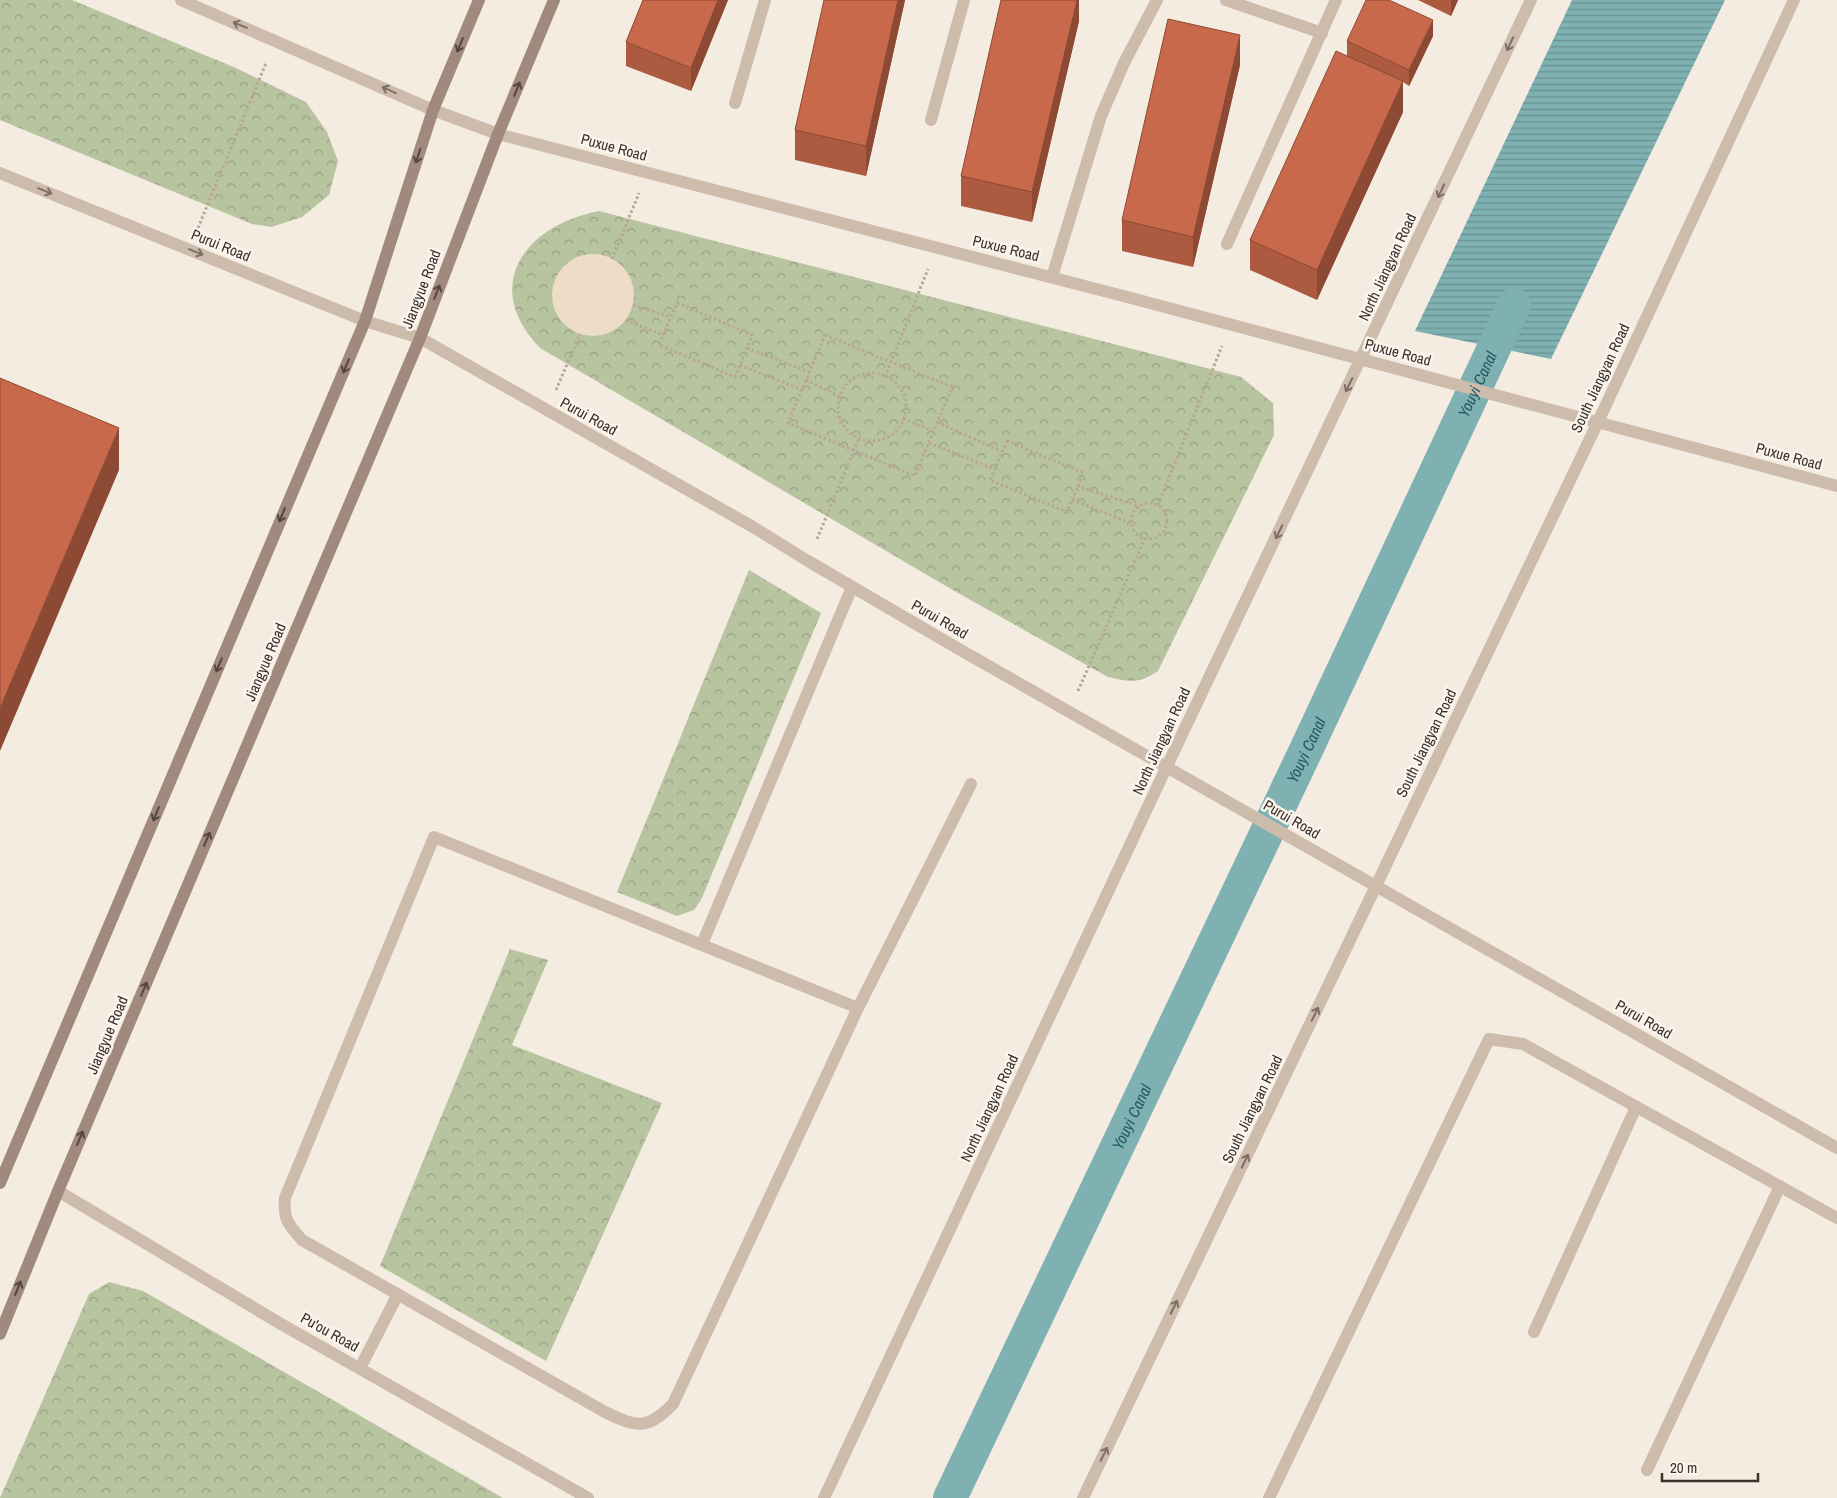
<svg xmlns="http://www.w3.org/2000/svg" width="1837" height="1498" viewBox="0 0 1837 1498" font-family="'Archivo Narrow',sans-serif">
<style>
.park{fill:url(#park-crowns)}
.plaza{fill:#ecdcc8}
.water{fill:url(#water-rules)}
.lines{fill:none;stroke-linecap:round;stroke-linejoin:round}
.canal{stroke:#7fb0b2;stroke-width:34}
.path{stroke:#b9a596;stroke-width:3;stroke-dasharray:2.5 2.5;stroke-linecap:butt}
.lane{stroke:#cdbbac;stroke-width:12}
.street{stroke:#cdbbac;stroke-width:12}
.secondary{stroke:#a18a7d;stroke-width:12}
.wall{fill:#ac5a40}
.shaded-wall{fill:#8c4a34}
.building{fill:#c8694b;stroke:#8c4a34}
.oneway{stroke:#7d6f65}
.oneway2{stroke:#544640}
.labels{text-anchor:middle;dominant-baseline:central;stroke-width:5;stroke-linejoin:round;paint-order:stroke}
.street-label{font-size:15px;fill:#3b302b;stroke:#fbf5ee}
.water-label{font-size:16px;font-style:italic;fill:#1f5a5e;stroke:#fbf5ee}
</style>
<defs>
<pattern id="park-crowns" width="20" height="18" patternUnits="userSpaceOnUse" patternTransform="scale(1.25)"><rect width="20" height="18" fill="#b8c4a0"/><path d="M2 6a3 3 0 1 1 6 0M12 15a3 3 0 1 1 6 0" fill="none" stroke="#97a083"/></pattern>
<pattern id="water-rules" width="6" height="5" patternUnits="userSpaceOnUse" patternTransform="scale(1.25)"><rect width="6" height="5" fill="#7fb0b2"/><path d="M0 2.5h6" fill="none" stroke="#699091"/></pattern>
</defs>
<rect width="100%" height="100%" fill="#f4ebe1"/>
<g class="park">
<path d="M 0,0 L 72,0 L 236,68 L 306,102 L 327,132 L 338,161 L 329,195 L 302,217 L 271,227 L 252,224 L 0,120 Z"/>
<path d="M 599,211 L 1241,377 L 1273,403 L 1274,435 L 1158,671 C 1139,684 1130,682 1108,677 L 951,589 L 540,348 C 480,286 525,225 599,211 Z"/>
<path d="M 749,570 L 821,613 L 701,900 L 694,910 L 677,916 L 617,892 Z"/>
<path d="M 510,949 L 548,960 L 512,1045 L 662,1103 L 546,1361 L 380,1266 Z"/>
<path d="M 109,1282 L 143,1291 L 503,1498 L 0,1498 L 89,1294 Z"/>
</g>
<circle class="plaza" cx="593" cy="295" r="41"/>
<path class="water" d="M 1572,0 L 1725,0 L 1551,359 L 1415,331 Z"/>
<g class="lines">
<path class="canal" id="s1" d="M 950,1498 L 1306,750 L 1514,305"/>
<g class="path">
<path d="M 198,228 L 266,63"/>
<path d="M 612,259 L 639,193"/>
<path d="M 677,303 L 752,335 L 735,377 L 659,345 Z"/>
<path d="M 633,305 L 671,317"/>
<path d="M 626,320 L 663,335"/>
<path d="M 825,335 L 952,387 L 915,476 L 788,423 Z"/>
<path d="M 747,348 L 809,372"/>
<path d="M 740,365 L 802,390"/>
<circle cx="872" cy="407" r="34"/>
<path d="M 885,377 L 928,269"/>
<path d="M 806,380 L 839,396"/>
<path d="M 556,390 L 580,334"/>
<path d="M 903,419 L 934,431"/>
<path d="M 937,422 L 1003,452"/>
<path d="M 1007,441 L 1084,473 L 1067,512 L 990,480 Z"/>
<path d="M 929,443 L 995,469"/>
<path d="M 1077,486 L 1138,506"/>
<path d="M 1072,500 L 1131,523"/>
<circle cx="1149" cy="521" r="18"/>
<path d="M 1158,505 L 1222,346"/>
<path d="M 817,539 L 859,438"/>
<path d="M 1078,691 L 1145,538"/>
</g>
<g class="lane">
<path d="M 1226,0 L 1322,33"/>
<path d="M 735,103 L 765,0"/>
<path d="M 931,120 L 964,0"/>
<path d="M 1227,244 L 1336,0"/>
<path d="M 1052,277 L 1101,116 L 1124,63 L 1157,0"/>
<path d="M 702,944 L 852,587"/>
<path d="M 858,1008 L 434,837 L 285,1198 C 283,1219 288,1224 302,1240 L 605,1412 C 638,1428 647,1430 673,1404 L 858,1008 L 971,784"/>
<path d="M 1534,1332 L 1636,1107"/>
<path d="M 360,1368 L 398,1294"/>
<path d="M 1647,1470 L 1780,1186"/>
<path d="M 1269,1498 L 1489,1039 L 1523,1044 L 1837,1218"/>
</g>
<g class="street">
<path d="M 181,0 L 433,110 L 498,134 L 1131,298 L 1837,486"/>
<path d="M 0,173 L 365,321 L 420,338 L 753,527 L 808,561 L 964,652 L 1837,1148"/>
<path d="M 58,1191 L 281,1324 L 588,1498"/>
<path d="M 824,1498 L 1167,766 L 1531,0"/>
<path d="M 1083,1498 L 1598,422 L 1794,0"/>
</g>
<g class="secondary">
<path d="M 0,1183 L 365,321 L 433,110 L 479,0"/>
<path d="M 0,1334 L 58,1191 L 420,338 L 498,134 L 554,0"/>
</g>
</g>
<g class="wall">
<path d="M 643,0 L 728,0 L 691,91 L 626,66 L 626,42 Z"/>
<path d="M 905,0 L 866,176 L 795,160 L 795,130 Z"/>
<path d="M 1079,0 L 1079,21 L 1032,222 L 961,206 L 961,176 Z"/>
<path d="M 1418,0 L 1458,0 L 1451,16 Z"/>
<path d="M 1433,36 L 1409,86 L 1403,82 L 1403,112 L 1317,300 L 1250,270 L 1250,240 L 1347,56 L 1347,41 Z"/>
<path d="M 1240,65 L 1193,267 L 1122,251 L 1122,220 Z"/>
</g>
<g class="shaded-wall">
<path d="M 718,0 L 728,0 L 691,91 L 691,68 Z"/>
<path d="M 898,0 L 905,0 L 866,176 L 866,146 Z"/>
<path d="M 1077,0 L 1079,0 L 1079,21 L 1032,222 L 1032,192 Z"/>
<path d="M 1451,0 L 1458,0 L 1451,16 Z"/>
<path d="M 1433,20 L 1433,36 L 1409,86 L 1409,70 Z"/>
<path d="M 1240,35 L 1240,65 L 1193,267 L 1193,237 Z"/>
<path d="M 1403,81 L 1403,112 L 1317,300 L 1317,270 Z"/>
<path d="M 119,428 L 119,470 L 0,751 L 0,708 Z"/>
</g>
<g class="building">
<path d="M 643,0 L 718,0 L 691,68 L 626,42 Z"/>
<path d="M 824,0 L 898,0 L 866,146 L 795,130 Z"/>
<path d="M 1001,0 L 1077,0 L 1032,192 L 961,176 Z"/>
<path d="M 1366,0 L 1389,0 L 1433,20 L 1409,70 L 1347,41 Z"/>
<path d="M 1168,19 L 1240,35 L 1193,237 L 1122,220 Z"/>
<path d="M 1336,51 L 1403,81 L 1317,270 L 1250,240 Z"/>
<path d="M 0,378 L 119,428 L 0,708 Z"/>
</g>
<defs><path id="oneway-shaft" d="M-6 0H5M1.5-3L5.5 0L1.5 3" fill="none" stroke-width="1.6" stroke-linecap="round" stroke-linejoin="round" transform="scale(1.25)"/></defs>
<g class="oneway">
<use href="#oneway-shaft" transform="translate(240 25) rotate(-157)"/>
<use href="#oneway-shaft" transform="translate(1510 44) rotate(115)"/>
<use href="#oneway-shaft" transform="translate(389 90) rotate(-156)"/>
<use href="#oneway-shaft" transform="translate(45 191) rotate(22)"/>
<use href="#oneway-shaft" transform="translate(1441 191) rotate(115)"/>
<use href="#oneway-shaft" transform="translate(196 252) rotate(22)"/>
<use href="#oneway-shaft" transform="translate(1349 385) rotate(116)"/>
<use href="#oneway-shaft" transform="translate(1279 532) rotate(116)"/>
<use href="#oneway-shaft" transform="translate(1315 1014) rotate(-64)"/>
<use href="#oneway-shaft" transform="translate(1245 1161) rotate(-64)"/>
<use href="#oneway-shaft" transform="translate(1174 1307) rotate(-64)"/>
<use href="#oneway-shaft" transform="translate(1104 1454) rotate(-64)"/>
</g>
<g class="oneway2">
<use href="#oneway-shaft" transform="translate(460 45) rotate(113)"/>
<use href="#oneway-shaft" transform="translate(517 89) rotate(-68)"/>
<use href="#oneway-shaft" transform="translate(418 156) rotate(108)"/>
<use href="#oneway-shaft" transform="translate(437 292) rotate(-69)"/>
<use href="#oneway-shaft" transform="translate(346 366) rotate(113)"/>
<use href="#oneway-shaft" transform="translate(282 515) rotate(113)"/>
<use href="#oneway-shaft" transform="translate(219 665) rotate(113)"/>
<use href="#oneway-shaft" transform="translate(156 814) rotate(113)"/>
<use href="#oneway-shaft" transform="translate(207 839) rotate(-67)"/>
<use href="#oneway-shaft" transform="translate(144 989) rotate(-67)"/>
<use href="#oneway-shaft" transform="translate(80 1138) rotate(-67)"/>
<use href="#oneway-shaft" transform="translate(18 1288) rotate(-68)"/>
</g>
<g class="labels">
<g class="street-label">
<text transform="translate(614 147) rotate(15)">Puxue Road</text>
<text transform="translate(221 245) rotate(22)">Purui Road</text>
<text transform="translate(1006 248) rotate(14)">Puxue Road</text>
<text transform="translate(1387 267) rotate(-65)">North Jiangyan Road</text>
<text transform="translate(421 289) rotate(-69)">Jiangyue Road</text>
<text transform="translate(1398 352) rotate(15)">Puxue Road</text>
<text transform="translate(1600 378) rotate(-65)">South Jiangyan Road</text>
<text transform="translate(589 416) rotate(29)">Purui Road</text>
<text transform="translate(1789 456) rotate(15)">Puxue Road</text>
<text transform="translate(940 619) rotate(30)">Purui Road</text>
<text transform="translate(265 662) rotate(-67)">Jiangyue Road</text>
<text transform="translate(1161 741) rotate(-65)">North Jiangyan Road</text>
<text transform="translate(1426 743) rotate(-64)">South Jiangyan Road</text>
<text transform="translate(1292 819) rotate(30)">Purui Road</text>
<text transform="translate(1644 1019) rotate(30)">Purui Road</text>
<text transform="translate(107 1035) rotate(-67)">Jiangyue Road</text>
<text transform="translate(989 1108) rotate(-65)">North Jiangyan Road</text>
<text transform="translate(1252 1109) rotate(-64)">South Jiangyan Road</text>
<text transform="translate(330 1332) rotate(29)">Pu'ou Road</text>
</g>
<g class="water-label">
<text stroke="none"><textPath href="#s1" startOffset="1232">Youyi Canal</textPath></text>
<text stroke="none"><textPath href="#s1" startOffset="828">Youyi Canal</textPath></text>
<text stroke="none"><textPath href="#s1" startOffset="422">Youyi Canal</textPath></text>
</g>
</g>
<path d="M1662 1473v8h96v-8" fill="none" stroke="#3b302b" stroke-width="2.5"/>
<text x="1670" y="1473" font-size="15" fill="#3b302b" stroke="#fbf5ee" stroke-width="4" paint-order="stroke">20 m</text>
</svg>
